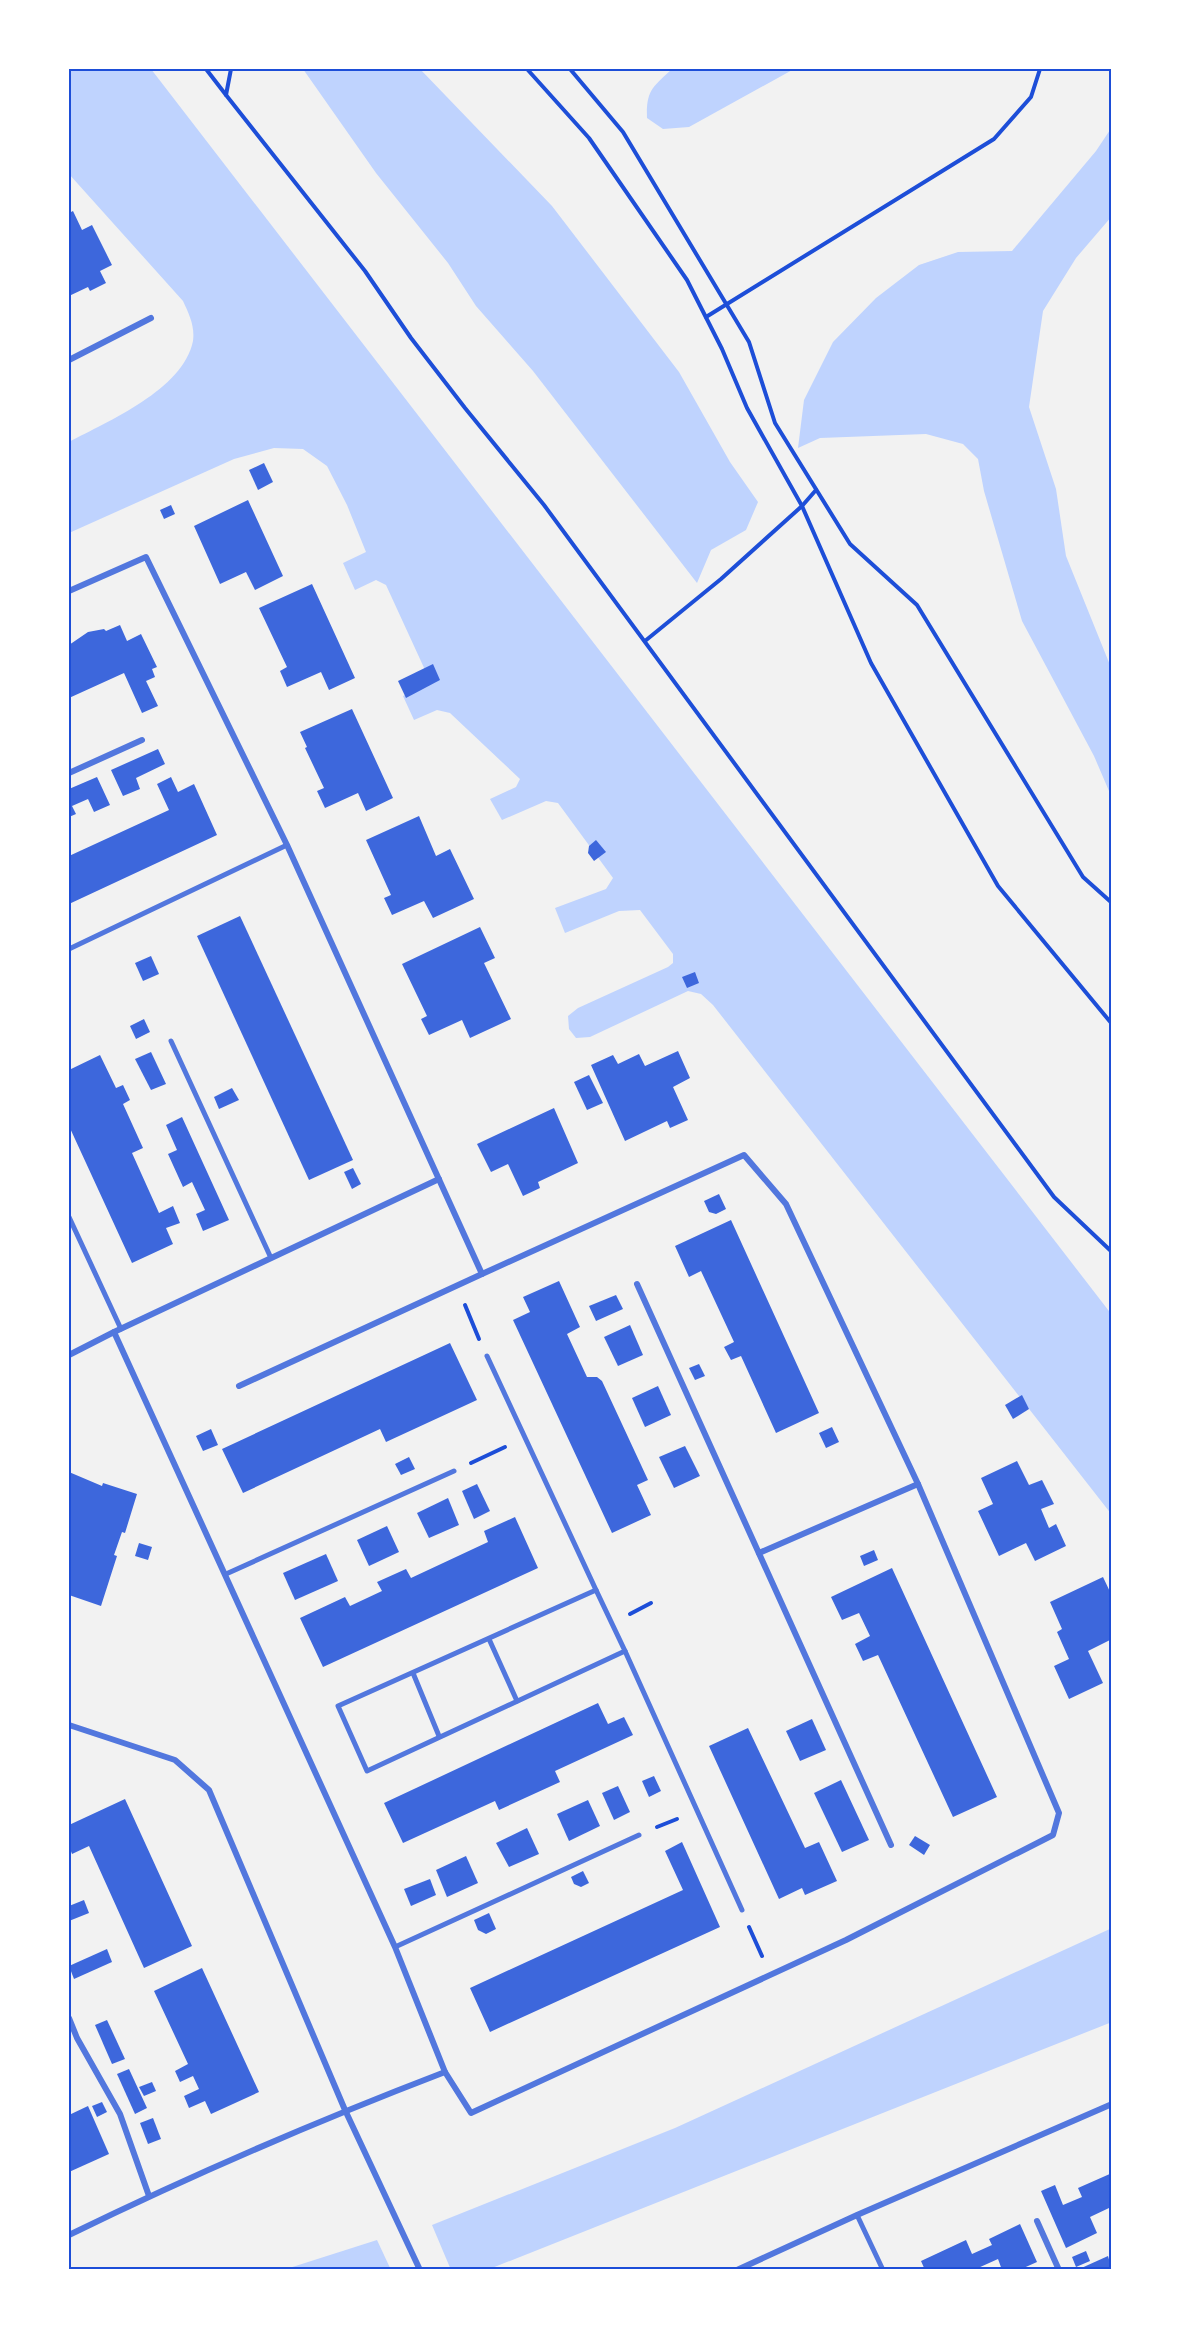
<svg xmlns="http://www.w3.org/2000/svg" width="1181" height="2339" viewBox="0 0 1181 2339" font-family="Mulish,sans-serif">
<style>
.water{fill:#bfd3fe}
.building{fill:#3d67dc}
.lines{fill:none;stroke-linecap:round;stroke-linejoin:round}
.path{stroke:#1d4ed8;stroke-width:4}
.pedestrian{stroke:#5277de;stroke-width:5}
.minor{stroke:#5277de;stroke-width:6}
.neatline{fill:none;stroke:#1d4ed8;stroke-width:2}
</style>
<rect width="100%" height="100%" fill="#f2f2f2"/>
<g class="water">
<path d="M 69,69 L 151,69 L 1112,1315 L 1112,1515 L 713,1005 L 701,994 L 688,991 L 590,1037 L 576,1038 L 569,1029 L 568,1016 L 578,1008 L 668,967 L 673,963 L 673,954 L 640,910 L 619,911 L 565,933 L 555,908 L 606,889 L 613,878 L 558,803 L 546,801 L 502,820 L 490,799 L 516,787 L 520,779 L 450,713 L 437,710 L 414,720 L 403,696 L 431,683 L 386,585 L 376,580 L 355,590 L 343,563 L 366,552 L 347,505 L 327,466 L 303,449 L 274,448 L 234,459 L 69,533 L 69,442 C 108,421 183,390 193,341 C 195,326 189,314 183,301 L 69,174 Z"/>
<path d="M 303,69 L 420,69 L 552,206 L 679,372 L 730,462 L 758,502 L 746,530 L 711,550 L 697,583 L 533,371 L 476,306 L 448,263 L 376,173 Z"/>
<path d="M 672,69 L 794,69 L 689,127 L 663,129 L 647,118 C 646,90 653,87 672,69 Z"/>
<path d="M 1112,127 L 1112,216 L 1076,258 L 1043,311 L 1029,407 L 1056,489 L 1066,556 L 1112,670 L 1112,798 L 1094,756 L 1022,621 L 984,491 L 978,459 L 963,444 L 926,434 L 820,438 L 798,448 L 804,400 L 833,342 L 876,298 L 919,265 L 958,252 L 1012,251 L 1096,151 Z"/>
<path d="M 1112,1928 L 1112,2022 L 487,2270 L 451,2270 L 432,2225 L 675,2128 Z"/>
<path d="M 377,2240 L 391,2270 L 283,2270 Z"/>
</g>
<g class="building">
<path d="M 73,211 L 82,230 L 92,225 L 112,265 L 100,271 L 106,283 L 90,291 L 88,287 L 69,296 L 69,213 Z"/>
<path d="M 264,463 L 273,482 L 258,490 L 249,470 Z"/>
<path d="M 248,500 L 283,576 L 255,590 L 246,572 L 220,584 L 194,526 Z"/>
<path d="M 171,505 L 175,514 L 164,519 L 160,510 Z"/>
<path d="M 312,584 L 355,678 L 329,690 L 321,672 L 287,687 L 280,671 L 287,667 L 259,608 Z"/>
<path d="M 120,625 L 127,641 L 141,634 L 157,667 L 152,669 L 155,677 L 146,681 L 158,706 L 142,713 L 124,673 L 69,698 L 69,645 L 88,632 L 104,629 L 106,631 Z"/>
<path d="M 433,664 L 440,680 L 406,698 L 398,681 Z"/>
<path d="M 352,709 L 393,798 L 366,811 L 358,793 L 325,808 L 317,791 L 324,788 L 305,748 L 307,747 L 300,732 Z"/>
<path d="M 158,749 L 165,764 L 136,778 L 140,789 L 123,796 L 111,770 Z"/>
<path d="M 97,777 L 110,805 L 94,812 L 88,799 L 72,806 L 76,814 L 69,817 L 69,789 Z"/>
<path d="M 171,777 L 178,792 L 194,784 L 217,835 L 69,904 L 69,856 L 169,810 L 157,784 Z"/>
<path d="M 419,816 L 436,856 L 450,849 L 474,899 L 433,918 L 424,901 L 392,915 L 384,898 L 391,895 L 366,840 Z"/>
<path d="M 596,840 L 606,852 L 594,861 L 588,853 L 589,846 Z"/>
<path d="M 240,916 L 353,1160 L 309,1180 L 197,936 Z"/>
<path d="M 480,927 L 495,958 L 484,963 L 511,1019 L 470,1038 L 462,1020 L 429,1035 L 421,1019 L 427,1016 L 402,964 Z"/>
<path d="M 151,956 L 159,974 L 143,981 L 135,963 Z"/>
<path d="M 695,972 L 699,983 L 687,988 L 682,977 Z"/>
<path d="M 144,1019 L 150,1032 L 136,1039 L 130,1026 Z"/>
<path d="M 678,1051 L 690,1078 L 673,1087 L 688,1120 L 670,1128 L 667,1121 L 625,1141 L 591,1065 L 613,1055 L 618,1064 L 639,1054 L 645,1066 Z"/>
<path d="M 151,1052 L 166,1084 L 151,1090 L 135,1059 Z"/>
<path d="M 100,1055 L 116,1088 L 123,1085 L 130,1100 L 123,1104 L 143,1148 L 132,1153 L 159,1213 L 173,1206 L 180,1223 L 166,1228 L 173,1244 L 132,1263 L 69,1126 L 69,1070 Z"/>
<path d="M 589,1075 L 603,1103 L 587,1110 L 574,1082 Z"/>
<path d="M 232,1088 L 239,1100 L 219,1109 L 214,1097 Z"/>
<path d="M 554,1108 L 578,1163 L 538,1182 L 540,1188 L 523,1196 L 508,1164 L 491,1172 L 477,1144 Z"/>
<path d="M 182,1117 L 229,1220 L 203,1231 L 196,1214 L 205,1210 L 192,1182 L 183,1187 L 168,1154 L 177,1150 L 166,1125 Z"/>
<path d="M 353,1168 L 361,1184 L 352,1189 L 344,1172 Z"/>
<path d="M 719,1194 L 726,1209 L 716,1214 L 709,1212 L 704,1201 Z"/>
<path d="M 731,1220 L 819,1413 L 776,1433 L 741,1356 L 731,1360 L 724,1347 L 734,1342 L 701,1271 L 689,1277 L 675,1246 Z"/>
<path d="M 559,1281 L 580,1327 L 567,1334 L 587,1377 L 597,1377 L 602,1381 L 648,1480 L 637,1485 L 651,1515 L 612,1533 L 513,1320 L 530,1312 L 523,1297 Z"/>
<path d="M 616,1295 L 623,1309 L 596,1321 L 589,1306 Z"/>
<path d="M 630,1325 L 643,1355 L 618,1366 L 604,1337 Z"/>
<path d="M 450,1343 L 477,1400 L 386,1442 L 380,1429 L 243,1493 L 222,1449 Z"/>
<path d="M 699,1364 L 705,1376 L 695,1380 L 689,1368 Z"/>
<path d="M 658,1386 L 671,1415 L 645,1427 L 632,1398 Z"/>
<path d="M 1022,1395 L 1029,1409 L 1013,1419 L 1005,1405 Z"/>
<path d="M 832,1427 L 839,1442 L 826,1448 L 819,1433 Z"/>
<path d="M 211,1429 L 218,1445 L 203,1451 L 196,1436 Z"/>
<path d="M 685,1446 L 700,1476 L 674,1488 L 659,1457 Z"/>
<path d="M 409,1457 L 415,1469 L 401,1475 L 395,1464 Z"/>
<path d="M 1017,1461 L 1029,1485 L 1042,1480 L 1054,1504 L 1041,1509 L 1049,1528 L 1056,1524 L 1066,1546 L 1035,1561 L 1026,1543 L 999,1556 L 978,1511 L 993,1504 L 981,1478 Z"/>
<path d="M 69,1472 L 102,1486 L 103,1483 L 137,1494 L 125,1533 L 122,1532 L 114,1555 L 117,1556 L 101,1606 L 69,1595 Z"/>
<path d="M 477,1484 L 490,1511 L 474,1519 L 462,1491 Z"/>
<path d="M 448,1498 L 459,1525 L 429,1538 L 417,1513 Z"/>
<path d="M 515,1517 L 538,1568 L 323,1667 L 300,1618 L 345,1597 L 350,1606 L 382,1591 L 377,1582 L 406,1569 L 411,1578 L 488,1542 L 484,1531 Z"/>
<path d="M 387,1526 L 399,1552 L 369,1566 L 357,1540 Z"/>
<path d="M 139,1543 L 152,1547 L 148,1560 L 135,1556 Z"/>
<path d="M 874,1550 L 878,1560 L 864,1566 L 860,1556 Z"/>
<path d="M 326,1554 L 338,1581 L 295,1600 L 283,1573 Z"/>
<path d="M 892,1568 L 997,1797 L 953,1817 L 878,1655 L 863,1661 L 855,1644 L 870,1636 L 859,1613 L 842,1620 L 831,1597 Z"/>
<path d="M 1103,1577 L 1112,1596 L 1112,1639 L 1088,1651 L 1103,1683 L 1069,1699 L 1054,1666 L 1069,1659 L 1057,1632 L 1062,1629 L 1050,1602 Z"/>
<path d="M 598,1703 L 608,1724 L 624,1717 L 633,1735 L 555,1771 L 560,1782 L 499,1810 L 495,1801 L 403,1843 L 384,1803 Z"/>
<path d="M 812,1719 L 826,1750 L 800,1761 L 786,1731 Z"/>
<path d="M 748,1728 L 805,1848 L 819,1842 L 837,1881 L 805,1895 L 802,1888 L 779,1899 L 709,1746 Z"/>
<path d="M 654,1776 L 661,1791 L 649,1797 L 642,1781 Z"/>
<path d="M 841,1780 L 869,1840 L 842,1852 L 814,1793 Z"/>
<path d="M 618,1786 L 630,1812 L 614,1820 L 602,1793 Z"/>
<path d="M 125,1799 L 192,1946 L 144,1968 L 89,1846 L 72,1854 L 69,1846 L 69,1825 Z"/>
<path d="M 588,1800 L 600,1826 L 569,1841 L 557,1814 Z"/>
<path d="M 527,1828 L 539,1854 L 509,1867 L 496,1843 Z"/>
<path d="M 915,1836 L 930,1845 L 924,1855 L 909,1845 Z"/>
<path d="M 682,1842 L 720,1927 L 490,2032 L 470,1988 L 683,1890 L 665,1851 Z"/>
<path d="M 466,1856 L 478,1883 L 447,1897 L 436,1870 Z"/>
<path d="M 583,1871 L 589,1883 L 581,1887 L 574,1884 L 571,1877 Z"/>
<path d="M 430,1879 L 436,1895 L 411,1906 L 404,1889 Z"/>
<path d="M 84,1900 L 89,1913 L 69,1921 L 69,1906 Z"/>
<path d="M 489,1913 L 496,1929 L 486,1934 L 478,1930 L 474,1920 Z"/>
<path d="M 107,1949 L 112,1962 L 74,1979 L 69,1966 Z"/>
<path d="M 202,1968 L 259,2092 L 211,2114 L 205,2101 L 189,2108 L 184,2096 L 199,2089 L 193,2076 L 180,2082 L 175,2071 L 188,2064 L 154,1991 Z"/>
<path d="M 107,2020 L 125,2059 L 112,2064 L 95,2025 Z"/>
<path d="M 129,2069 L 147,2108 L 135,2114 L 117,2074 Z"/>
<path d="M 152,2082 L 156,2091 L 144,2096 L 139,2087 Z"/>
<path d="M 102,2102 L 107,2112 L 97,2117 L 92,2106 Z"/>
<path d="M 88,2106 L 109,2154 L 69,2172 L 69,2115 Z"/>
<path d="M 153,2118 L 161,2139 L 148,2144 L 140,2123 Z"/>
<path d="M 1112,2173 L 1112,2215 L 1109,2208 L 1090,2217 L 1097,2233 L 1066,2248 L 1041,2191 L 1055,2185 L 1063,2205 L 1082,2197 L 1078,2188 Z"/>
<path d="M 1020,2224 L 1037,2262 L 1019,2270 L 1002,2270 L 998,2259 L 978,2268 L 979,2270 L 925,2270 L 921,2261 L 966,2240 L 972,2254 L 992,2245 L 989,2239 Z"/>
<path d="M 1086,2251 L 1090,2261 L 1076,2267 L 1072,2257 Z"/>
<path d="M 1108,2256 L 1112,2270 L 1077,2270 Z"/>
</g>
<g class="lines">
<g class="path">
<path d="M 206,69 L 226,95 L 231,69"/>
<path d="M 527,69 L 589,138 L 687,280 L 722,349 L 747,408 L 802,506 L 871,663 L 998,886 L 1112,1024"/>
<path d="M 570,69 L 623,132 L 749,342 L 775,423 L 850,544 L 917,605 L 1083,877 L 1112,903"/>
<path d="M 226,95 L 365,271 L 411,338 L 465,408 L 544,505 L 1054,1197 L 1112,1252"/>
<path d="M 706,317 L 994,139 L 1031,97 L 1040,69"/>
<path d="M 645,641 L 721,579 L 802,506 L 816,490"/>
<path d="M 465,1305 L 479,1339"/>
<path d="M 471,1463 L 505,1447"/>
<path d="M 630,1614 L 651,1603"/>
<path d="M 657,1827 L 677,1819"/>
<path d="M 749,1927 L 762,1956"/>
</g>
<g class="pedestrian">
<path d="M 69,949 L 287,845"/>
<path d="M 171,1041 L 271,1258"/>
<path d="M 69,1217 L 121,1329"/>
<path d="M 487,1356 L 596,1590"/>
<path d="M 226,1574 L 454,1471"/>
<path d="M 596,1590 L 625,1651 L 367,1771 L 338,1706 Z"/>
<path d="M 489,1639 L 517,1701"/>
<path d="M 625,1651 L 742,1910"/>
<path d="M 413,1673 L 439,1736"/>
<path d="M 395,1947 L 639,1835"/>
<path d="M 857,2215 L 883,2270"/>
</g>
<g class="minor">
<path d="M 69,360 L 151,318"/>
<path d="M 69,591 L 146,557 L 287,845 L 482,1274 L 744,1155 L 786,1204 L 918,1484 L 1059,1813 L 1053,1835 L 846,1940 L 471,2113 L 445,2072 L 395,1947 L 114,1332 L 69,1355"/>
<path d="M 69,773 L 142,740"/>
<path d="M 637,1284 L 891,1845"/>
<path d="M 114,1332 L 439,1179"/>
<path d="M 239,1386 L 482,1274"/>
<path d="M 759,1553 L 918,1484"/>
<path d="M 69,1725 L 175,1760 L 209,1790 L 345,2110 L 420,2270"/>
<path d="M 69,2018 L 77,2038 L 120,2114 L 149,2196"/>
<path d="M 1037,2221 L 1059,2270"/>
<path d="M 69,2235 C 192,2175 317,2121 445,2072"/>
<path d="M 737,2270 L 857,2215 L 1112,2104"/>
</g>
</g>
<rect width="1181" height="2339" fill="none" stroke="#ffffff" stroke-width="141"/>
<rect x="70" y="70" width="1040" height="2198" class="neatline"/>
</svg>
